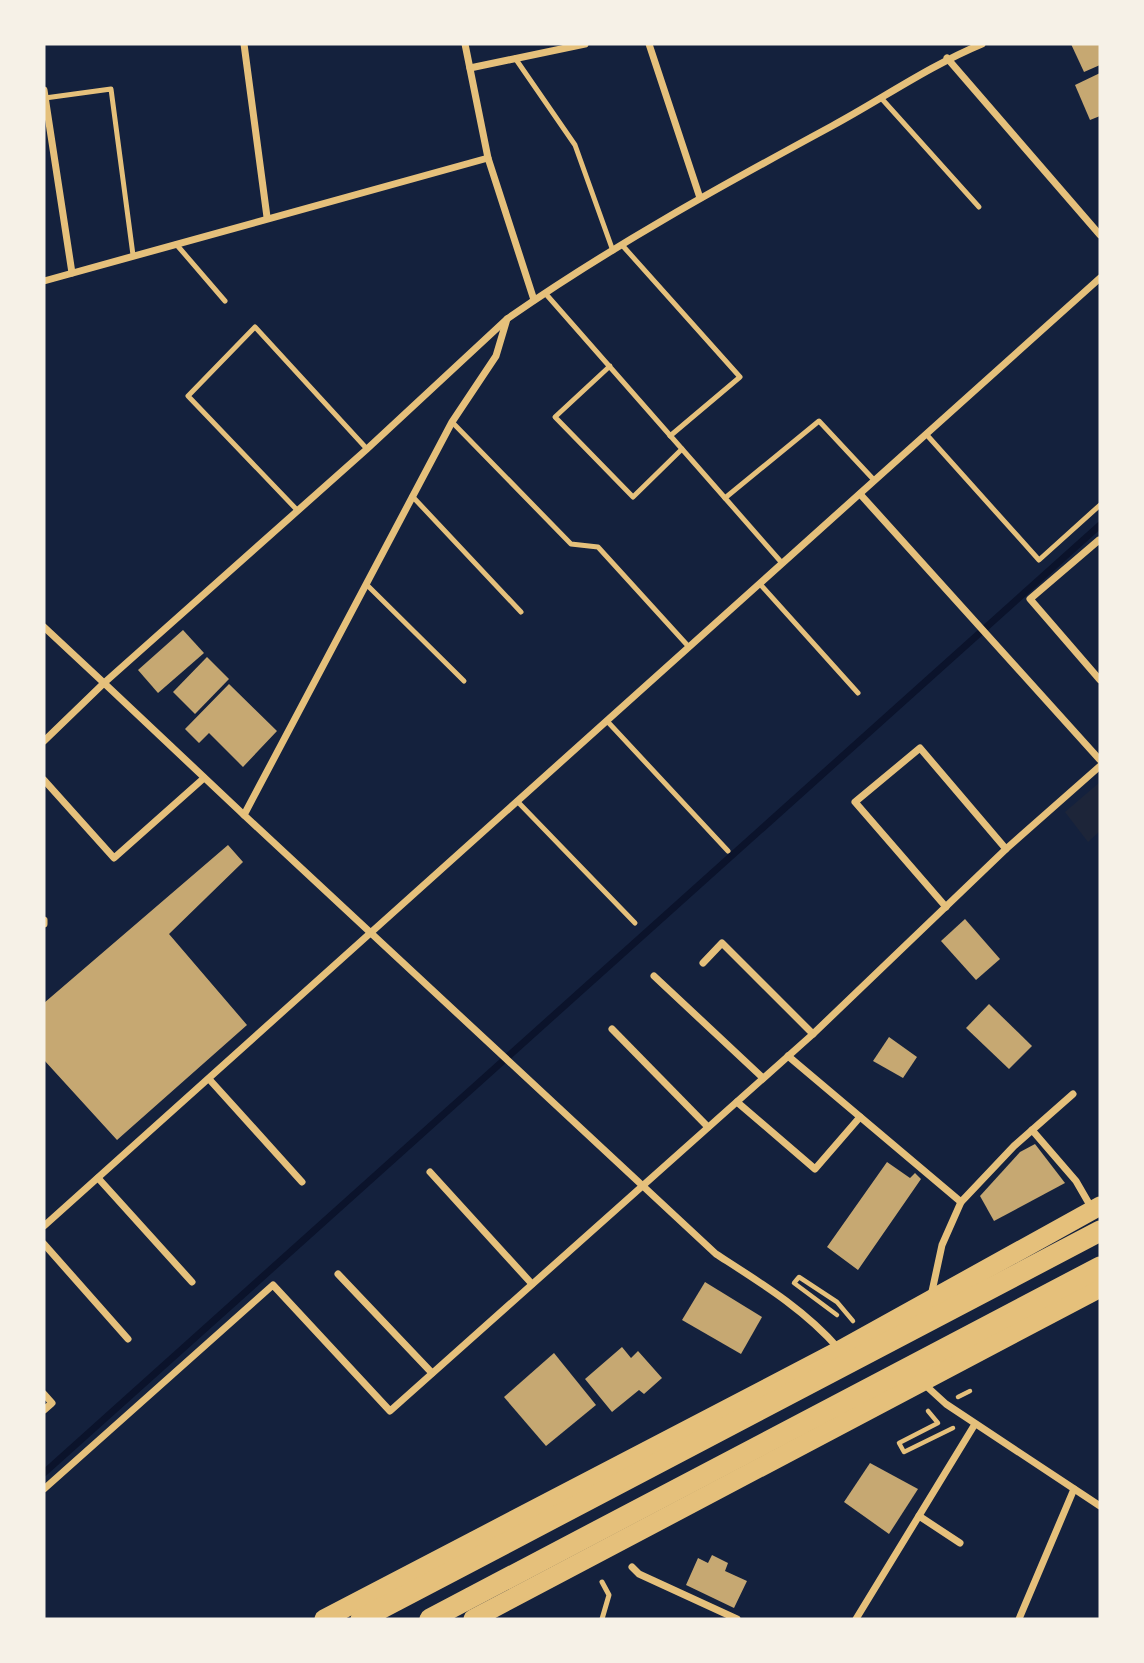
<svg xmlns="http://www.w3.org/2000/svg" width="1144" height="1663" viewBox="0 0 1144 1663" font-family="'Nunito Sans',sans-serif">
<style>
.green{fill:#1d2539}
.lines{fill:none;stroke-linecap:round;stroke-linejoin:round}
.stream{stroke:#0b132b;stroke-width:7}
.building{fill:#c6a872}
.path{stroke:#e5c07b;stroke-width:4.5}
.service{stroke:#e5c07b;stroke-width:5}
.minor{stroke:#e5c07b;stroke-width:7}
.trunk{stroke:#e5c07b;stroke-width:19}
.motorway{stroke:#e5c07b;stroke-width:21}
</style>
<rect width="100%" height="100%" fill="#14213d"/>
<path class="green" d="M 1100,782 L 1100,831 L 1088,842 L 1065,812 Z"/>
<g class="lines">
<path class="stream" d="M 44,1473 L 1100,525"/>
</g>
<g class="building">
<path d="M 1071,44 L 1100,44 L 1100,65 L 1084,72 Z"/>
<path d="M 1100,73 L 1100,116 L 1090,120 L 1075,85 Z"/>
<path d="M 183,630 L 204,653 L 158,693 L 138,670 Z"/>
<path d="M 207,657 L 229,679 L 195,714 L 173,692 Z"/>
<path d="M 229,684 L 277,731 L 243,767 L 209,733 L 199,743 L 185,729 Z"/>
<path d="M 228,845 L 243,862 L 169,934 L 247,1025 L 117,1140 L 44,1060 L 44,1003 Z"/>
<path d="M 965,919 L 1000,959 L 976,980 L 941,941 Z"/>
<path d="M 989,1004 L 1032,1046 L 1009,1069 L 966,1028 Z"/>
<path d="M 889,1037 L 917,1057 L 903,1078 L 873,1061 Z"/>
<path d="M 1035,1144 L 1065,1183 L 994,1221 L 980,1196 L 1020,1152 Z"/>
<path d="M 887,1162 L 910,1178 L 915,1173 L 921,1179 L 858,1270 L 827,1247 Z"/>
<path d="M 705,1282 L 762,1317 L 741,1354 L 682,1320 Z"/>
<path d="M 622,1347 L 631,1358 L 638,1351 L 662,1378 L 644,1394 L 639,1390 L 612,1412 L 585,1379 Z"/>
<path d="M 554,1353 L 596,1405 L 546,1446 L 504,1397 Z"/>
<path d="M 870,1463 L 918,1489 L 889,1534 L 844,1502 Z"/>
<path d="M 712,1555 L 728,1563 L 725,1571 L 747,1581 L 734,1608 L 686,1585 L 698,1558 L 708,1563 Z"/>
</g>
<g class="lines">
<g class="path">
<path d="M 837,1315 L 794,1283 L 799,1277 L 837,1302 L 853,1321"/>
<path d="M 958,1397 L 970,1391"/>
<path d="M 928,1411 L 938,1423 L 899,1443 L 904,1452 L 953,1428"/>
</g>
<g class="service">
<path d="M 515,58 L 575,145 L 613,251"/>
<path d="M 45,98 L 111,89 L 133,255"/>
<path d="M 882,99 L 979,207"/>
<path d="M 176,244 L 225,301"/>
<path d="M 622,245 L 740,377 L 670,436"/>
<path d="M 545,293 L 682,449 L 633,497 L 555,417 L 610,366"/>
<path d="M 452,422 L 571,544 L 598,547 L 689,647"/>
<path d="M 926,434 L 1039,560 L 1100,505"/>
<path d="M 682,449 L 725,498"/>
<path d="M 412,496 L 521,612"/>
<path d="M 298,511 L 188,396 L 255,327 L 367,449"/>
<path d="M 782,563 L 725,498 L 819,421 L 874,480"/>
<path d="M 366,584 L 464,681"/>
<path d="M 760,584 L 858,693"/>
<path d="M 607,721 L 728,851"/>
<path d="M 517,801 L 635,923"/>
<path d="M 602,1619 L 609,1595 L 602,1582"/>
</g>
<g class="minor">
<path d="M 244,44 L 267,217"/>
<path d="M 649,44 L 700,198"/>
<path d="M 947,58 L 1100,235"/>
<path d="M 470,68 L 585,44"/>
<path d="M 44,90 L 72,273"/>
<path d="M 488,158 L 534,300"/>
<path d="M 44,281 L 488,158 L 465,44"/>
<path d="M 860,494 L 1100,760"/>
<path d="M 1100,542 L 1099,540 L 1030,599 L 1100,680"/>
<path d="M 44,627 L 104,683 L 367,449 L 507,319"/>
<path d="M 44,741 L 104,683 L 244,815"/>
<path d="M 44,780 L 114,858 L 204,778"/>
<path d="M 946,907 L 855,802 L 920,748 L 1006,849"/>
<path d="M 44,920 L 44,924"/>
<path d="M 703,963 L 722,943 L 813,1034"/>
<path d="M 654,976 L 763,1078"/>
<path d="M 612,1029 L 708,1127"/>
<path d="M 788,1056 L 961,1202"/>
<path d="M 209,1079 L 302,1182"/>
<path d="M 737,1102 L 815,1169 L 860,1117"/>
<path d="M 1032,1130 L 1076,1181 L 1091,1207"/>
<path d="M 430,1172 L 532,1284"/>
<path d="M 98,1178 L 192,1282"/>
<path d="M 44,1226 L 1100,278"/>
<path d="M 44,1244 L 128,1339"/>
<path d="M 338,1274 L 432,1373"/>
<path d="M 931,1296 L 942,1245 L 961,1202 L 1014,1146 L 1073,1094"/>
<path d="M 839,1349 C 804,1309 761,1283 716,1254 L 244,815 L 452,422 L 496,356 L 507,319 C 610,247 721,186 832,126 C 882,99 929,66 982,44"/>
<path d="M 923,1383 L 946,1404 L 1100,1506"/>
<path d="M 44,1394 L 52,1403 L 44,1410"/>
<path d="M 44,1489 L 273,1285 L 390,1411 L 813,1034 L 1006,849 L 1100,766"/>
<path d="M 919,1516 L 960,1543"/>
<path d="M 632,1567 L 639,1574 L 737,1619"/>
<path d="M 856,1619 L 975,1424"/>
<path d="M 1019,1619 L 1074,1489"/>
</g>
<g class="trunk">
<path d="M 324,1619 L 840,1350 L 1100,1206"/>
<path d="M 473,1619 L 1100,1288"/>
</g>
<g class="motorway">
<path d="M 361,1619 L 1100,1231"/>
<path d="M 430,1619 L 1100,1267"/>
</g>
</g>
<rect width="1144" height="1663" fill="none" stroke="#f6f1e7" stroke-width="91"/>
</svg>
